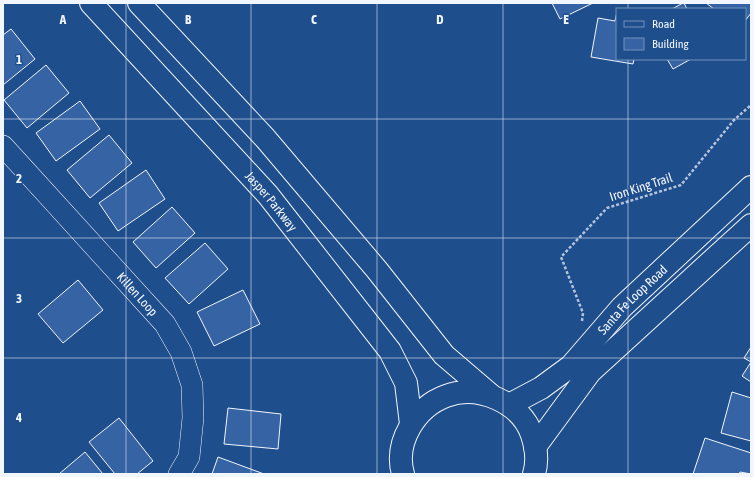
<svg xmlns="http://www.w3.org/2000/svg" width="754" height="477" viewBox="0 0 754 477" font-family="'Asap Condensed',sans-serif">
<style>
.building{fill:#3563a3;stroke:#f2f6ff}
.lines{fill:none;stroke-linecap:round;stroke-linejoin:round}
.minor-casing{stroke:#f2f6ff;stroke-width:22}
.major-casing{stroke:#f2f6ff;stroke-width:24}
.path{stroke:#b3c4dc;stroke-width:2.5;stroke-dasharray:3 2;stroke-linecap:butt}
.minor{stroke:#1f4e8c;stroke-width:21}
.major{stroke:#1f4e8c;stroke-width:22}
.grid{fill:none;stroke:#f2f6ff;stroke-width:1;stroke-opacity:0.55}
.labels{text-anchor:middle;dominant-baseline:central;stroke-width:3;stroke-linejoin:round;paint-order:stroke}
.street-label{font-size:13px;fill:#f2f6ff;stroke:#1f4e8c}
.grid-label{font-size:13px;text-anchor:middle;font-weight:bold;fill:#f2f6ff;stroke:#1f4e8c;stroke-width:3;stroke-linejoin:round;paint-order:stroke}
</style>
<rect width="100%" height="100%" fill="#1f4e8c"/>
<g class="building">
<path d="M 552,3 L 593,3 L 560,19 Z"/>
<path d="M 684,3 L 687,9 L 672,9 L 683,3 Z"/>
<path d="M 706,3 L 751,3 L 751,13 L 745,21 L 745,9 L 714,9 Z"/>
<path d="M 617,12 L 617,59 L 634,59 L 633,64 L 591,57 L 598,18 L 615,21 Z"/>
<path d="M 11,29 L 35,59 L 3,85 L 3,35 Z"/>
<path d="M 667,59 L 691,59 L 673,69 Z"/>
<path d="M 46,65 L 69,93 L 27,128 L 4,100 Z"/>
<path d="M 80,101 L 100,129 L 56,161 L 36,133 Z"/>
<path d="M 109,135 L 132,163 L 90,198 L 67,170 Z"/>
<path d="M 146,170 L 165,199 L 118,231 L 99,203 Z"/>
<path d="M 172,207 L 195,233 L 156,268 L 133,242 Z"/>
<path d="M 205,243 L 228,269 L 189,304 L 165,278 Z"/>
<path d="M 78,280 L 103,310 L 63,343 L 38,314 Z"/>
<path d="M 243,290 L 260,324 L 214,346 L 197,312 Z"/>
<path d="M 751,347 L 751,382 L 742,376 L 751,362 L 744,358 Z"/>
<path d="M 732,392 L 751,398 L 751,441 L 721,433 Z"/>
<path d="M 228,408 L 281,414 L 278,449 L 224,444 Z"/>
<path d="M 119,418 L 153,461 L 137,474 L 115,474 L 89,442 Z"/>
<path d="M 705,438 L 751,453 L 751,474 L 740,472 L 739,474 L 693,474 Z"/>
<path d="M 85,452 L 103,474 L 59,474 Z"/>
<path d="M 218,457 L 264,474 L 212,474 Z"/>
</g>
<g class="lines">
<defs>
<g id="minor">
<path id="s1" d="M 3,146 L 165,324 L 181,352 L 192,385 L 193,418 L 189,457 L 179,474"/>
</g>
<g id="major">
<path id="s2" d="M 91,3 L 268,195 L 390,351 L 406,383 L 411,424"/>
<path d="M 139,3 L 265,138 L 377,270 L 444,355 L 492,396"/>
<path id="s3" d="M 509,405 L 541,388 L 571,366 L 622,307 L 751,187"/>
<path d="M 535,447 L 590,372 L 751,225"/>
<path d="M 403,474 C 394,442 416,407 446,396 C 478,384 521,402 532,435 C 536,447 538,461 534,474"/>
</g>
</defs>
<use href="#minor" class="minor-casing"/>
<use href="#major" class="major-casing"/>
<path class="path" d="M 582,321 L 583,313 L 561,257 L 607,208 L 681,185 L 734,120 L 751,105"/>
<use href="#minor" class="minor"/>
<use href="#major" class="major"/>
</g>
<path class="grid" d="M 126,3 L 126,474M 251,3 L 251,474M 377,3 L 377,474M 503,3 L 503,474M 628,3 L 628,9M 628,59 L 628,474M 3,119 L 751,119M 3,238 L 751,238M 3,358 L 751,358"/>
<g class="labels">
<g class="street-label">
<text transform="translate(641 187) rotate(-18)">Iron King Trail</text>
<text stroke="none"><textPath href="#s2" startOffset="268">Jasper Parkway</textPath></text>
<text stroke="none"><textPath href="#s1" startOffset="200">Killen Loop</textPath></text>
<text stroke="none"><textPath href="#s3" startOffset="164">Santa Fe Loop Road</textPath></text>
</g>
</g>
<g class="grid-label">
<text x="63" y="24">A</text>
<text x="188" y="24">B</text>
<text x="314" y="24">C</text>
<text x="440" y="24">D</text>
<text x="566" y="24">E</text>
<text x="19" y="64">1</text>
<text x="19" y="183">2</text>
<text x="19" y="303">3</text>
<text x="19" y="422">4</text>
</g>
<rect width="754" height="477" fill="none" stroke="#f2f6ff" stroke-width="8"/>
<rect x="616" y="8" width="130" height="52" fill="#1f4e8c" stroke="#7391ba"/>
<rect x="624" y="21" width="20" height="6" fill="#1f4e8c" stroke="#7391ba"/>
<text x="652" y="28" font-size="12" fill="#f2f6ff">Road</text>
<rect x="624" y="38" width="20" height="12" fill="#3563a3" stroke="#7391ba"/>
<text x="652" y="48" font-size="12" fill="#f2f6ff">Building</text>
</svg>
